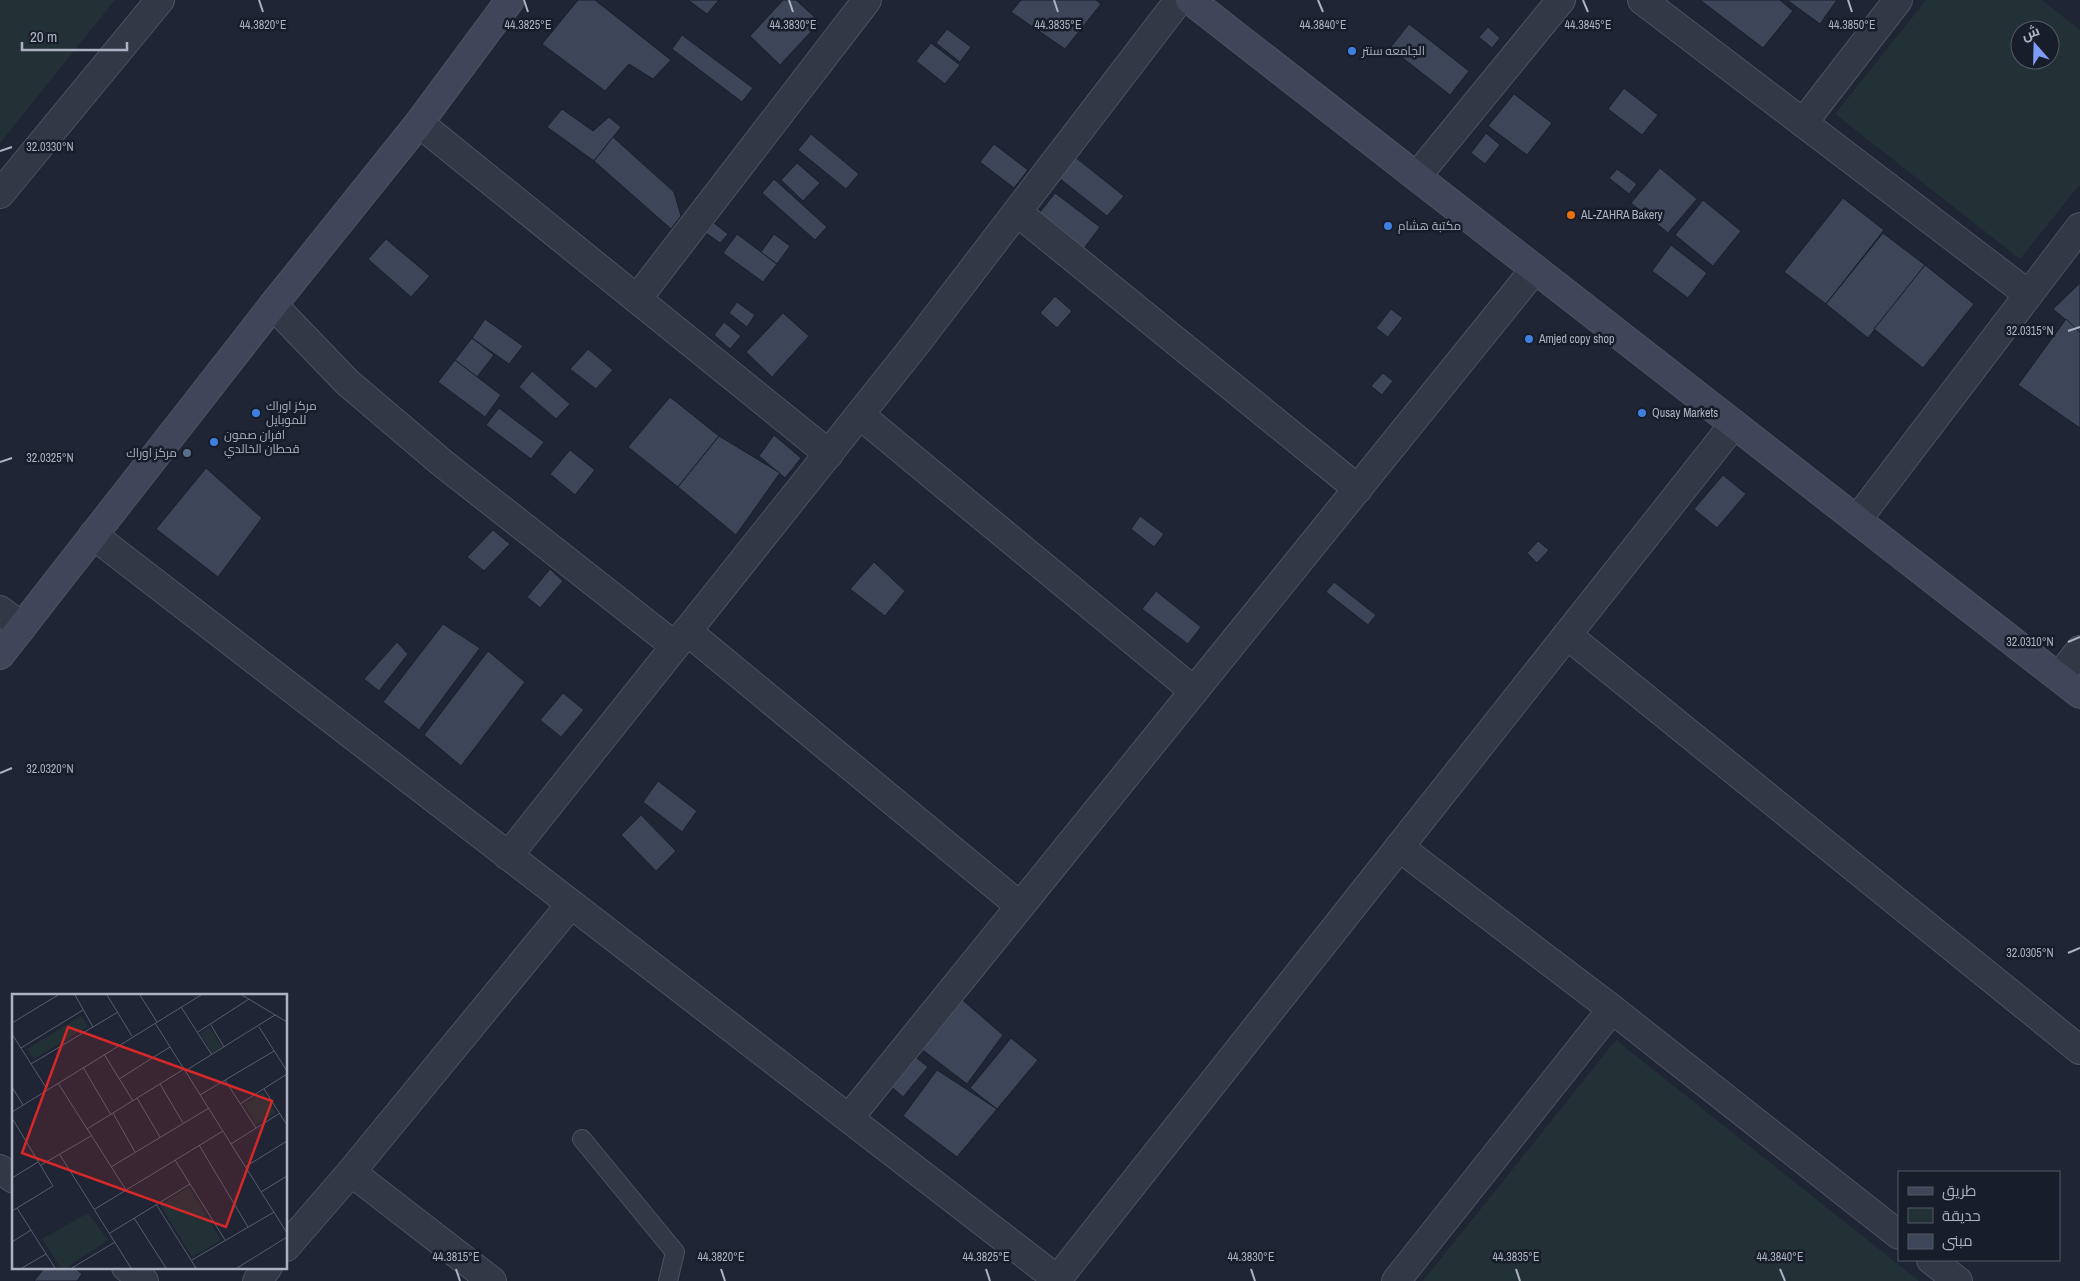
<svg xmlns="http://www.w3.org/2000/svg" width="2080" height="1281" viewBox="0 0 2080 1281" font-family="'Archivo Narrow',Cairo,sans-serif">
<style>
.green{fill:#213136;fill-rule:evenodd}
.building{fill:#3d4558;stroke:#1a1f2c}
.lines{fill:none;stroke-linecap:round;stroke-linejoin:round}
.lane-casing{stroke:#4d5261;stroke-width:20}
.street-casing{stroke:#4d5261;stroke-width:30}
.secondary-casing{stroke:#4d5261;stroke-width:30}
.lane{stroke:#323846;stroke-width:18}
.street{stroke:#323846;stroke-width:28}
.secondary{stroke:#404659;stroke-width:28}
.ticks{fill:none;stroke:#acb2c3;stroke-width:2}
.shop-dot{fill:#3f7fe0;stroke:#181d2a;stroke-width:2}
.food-dot{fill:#e8710a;stroke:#181d2a;stroke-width:2}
.service-dot{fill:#5c6f8a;stroke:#181d2a;stroke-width:2}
.labels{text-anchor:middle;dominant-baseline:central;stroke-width:5;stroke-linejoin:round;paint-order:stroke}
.poi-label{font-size:12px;fill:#acb2c3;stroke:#181d2a;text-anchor:start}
.inset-road{fill:none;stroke:#575d6e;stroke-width:1}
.view{fill:#d62828;fill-opacity:0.15;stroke:#d62828;stroke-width:2.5}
.inset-edge{fill:none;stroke:#acb2c3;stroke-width:2.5}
.ticks-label{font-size:12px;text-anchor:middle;fill:#acb2c3;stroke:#181d2a;stroke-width:5;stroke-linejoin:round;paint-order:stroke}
</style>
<rect width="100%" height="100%" fill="#1f2535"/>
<g class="green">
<path d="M 0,0 L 115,0 L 0,143 Z"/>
<path d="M 1926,0 L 2042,0 L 2080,30 L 2080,184 L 2020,259 L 1835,114 ZM 2020,30 L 2050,30 L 2050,60 L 2020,60 Z"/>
<path d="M 1616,1040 L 1919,1281 L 1423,1281 Z"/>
</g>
<g class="building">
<path d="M 578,0 L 595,0 L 671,60 L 653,79 L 629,64 L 605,91 L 542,44 Z"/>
<path d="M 688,0 L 719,0 L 707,14 Z"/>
<path d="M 783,0 L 796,0 L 820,22 L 780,65 L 750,36 Z"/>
<path d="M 1021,0 L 1096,0 L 1101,4 L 1065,49 L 1011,12 Z"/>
<path d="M 1700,0 L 1780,0 L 1793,11 L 1763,48 Z"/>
<path d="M 1787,0 L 1837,0 L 1820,24 Z"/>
<path d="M 1409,24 L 1469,71 L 1450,95 L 1390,48 Z"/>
<path d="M 1488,27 L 1500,38 L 1492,48 L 1479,37 Z"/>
<path d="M 947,29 L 971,47 L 960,62 L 936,43 Z"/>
<path d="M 682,35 L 753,88 L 742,102 L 672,49 Z"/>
<path d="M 931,43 L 960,65 L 945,84 L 916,61 Z"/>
<path d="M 1624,88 L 1658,115 L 1642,135 L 1608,109 Z"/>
<path d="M 1514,94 L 1552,123 L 1527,155 L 1488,126 Z"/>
<path d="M 562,109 L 593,131 L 609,117 L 621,127 L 594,161 L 547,127 Z"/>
<path d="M 1486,133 L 1500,145 L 1485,164 L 1471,153 Z"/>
<path d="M 811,134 L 859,174 L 846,189 L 798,150 Z"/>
<path d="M 613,137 L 674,192 L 681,216 L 671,229 L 594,161 Z"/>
<path d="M 994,144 L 1028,170 L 1014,188 L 980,162 Z"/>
<path d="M 1075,157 L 1124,196 L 1107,216 L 1059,178 Z"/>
<path d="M 797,163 L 820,183 L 803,201 L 781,180 Z"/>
<path d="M 1660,168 L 1697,199 L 1668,233 L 1631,203 Z"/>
<path d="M 1617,169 L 1637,184 L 1629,194 L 1609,178 Z"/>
<path d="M 774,179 L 827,227 L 815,240 L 762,193 Z"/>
<path d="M 1055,193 L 1100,227 L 1082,251 L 1037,216 Z"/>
<path d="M 1843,198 L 1884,230 L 1826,304 L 1784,272 Z"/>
<path d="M 1703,200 L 1741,231 L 1713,266 L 1675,235 Z"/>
<path d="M 714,223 L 728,234 L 720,243 L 706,233 Z"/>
<path d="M 1883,233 L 1925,265 L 1868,338 L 1826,304 Z"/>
<path d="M 737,234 L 777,264 L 763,282 L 723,253 Z"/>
<path d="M 774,234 L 790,246 L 777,264 L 761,252 Z"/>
<path d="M 386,239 L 430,276 L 411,297 L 368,259 Z"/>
<path d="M 1671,245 L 1707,273 L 1688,298 L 1652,271 Z"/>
<path d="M 1925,265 L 1974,304 L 1923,368 L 1874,329 Z"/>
<path d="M 2080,283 L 2080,332 L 2053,309 Z"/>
<path d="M 1055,296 L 1072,311 L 1057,328 L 1040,313 Z"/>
<path d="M 737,302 L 755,315 L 747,327 L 729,313 Z"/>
<path d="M 1391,309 L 1403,318 L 1388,337 L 1376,328 Z"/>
<path d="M 783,313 L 809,336 L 772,377 L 746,352 Z"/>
<path d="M 485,319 L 523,346 L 509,364 L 472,338 Z"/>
<path d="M 2066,319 L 2080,332 L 2080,428 L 2018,385 Z"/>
<path d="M 724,322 L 741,336 L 730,349 L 714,335 Z"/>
<path d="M 472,338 L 494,355 L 477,377 L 455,360 Z"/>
<path d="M 588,349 L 613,370 L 596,389 L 570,369 Z"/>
<path d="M 455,360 L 501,395 L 485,417 L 438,382 Z"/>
<path d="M 532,371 L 570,404 L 556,419 L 519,387 Z"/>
<path d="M 1383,373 L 1393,381 L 1382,395 L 1371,386 Z"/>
<path d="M 670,397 L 719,436 L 678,487 L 628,447 Z"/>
<path d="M 499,408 L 544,442 L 531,459 L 486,425 Z"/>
<path d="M 774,435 L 801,458 L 785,478 L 759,456 Z"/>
<path d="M 719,436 L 780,473 L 736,535 L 678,487 Z"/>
<path d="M 570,450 L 595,470 L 575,495 L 550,474 Z"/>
<path d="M 206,468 L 262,518 L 218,577 L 156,529 Z"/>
<path d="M 1723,475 L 1746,494 L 1717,528 L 1694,509 Z"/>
<path d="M 1140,516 L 1164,534 L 1154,547 L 1131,529 Z"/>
<path d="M 493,530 L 510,544 L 484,571 L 467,557 Z"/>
<path d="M 1538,541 L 1549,550 L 1537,563 L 1527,553 Z"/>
<path d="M 874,562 L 905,591 L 885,616 L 850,589 Z"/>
<path d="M 550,569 L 563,581 L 540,608 L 527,597 Z"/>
<path d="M 1334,582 L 1376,615 L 1368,625 L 1326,592 Z"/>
<path d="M 1156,591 L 1201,627 L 1188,644 L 1142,609 Z"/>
<path d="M 443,624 L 480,648 L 419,730 L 383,702 Z"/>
<path d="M 397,642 L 408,654 L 379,691 L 364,679 Z"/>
<path d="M 488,651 L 525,682 L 461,766 L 424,735 Z"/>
<path d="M 563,693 L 584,710 L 561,737 L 540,720 Z"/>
<path d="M 658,781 L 697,811 L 682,832 L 643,802 Z"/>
<path d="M 641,815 L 676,851 L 656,871 L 621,835 Z"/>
<path d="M 958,996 L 1003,1035 L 967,1084 L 920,1048 Z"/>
<path d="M 1011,1038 L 1038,1060 L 997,1109 L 970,1088 Z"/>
<path d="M 912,1054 L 928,1067 L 903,1097 L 887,1083 Z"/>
<path d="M 937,1070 L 997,1109 L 957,1157 L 903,1116 Z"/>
<path d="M 45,1267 L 74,1267 L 82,1274 L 77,1281 L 34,1281 Z"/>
</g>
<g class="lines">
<defs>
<path id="lane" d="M 582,1139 L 675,1252 L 668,1281"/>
<g id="street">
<path d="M 1642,0 L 2028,294"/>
<path d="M 419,123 L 829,454"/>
<path d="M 1803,123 L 1898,0"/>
<path d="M 1417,176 L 1561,0"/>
<path d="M 0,194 L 160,0"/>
<path d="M 1017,212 L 1358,489"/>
<path d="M 637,299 L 867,0"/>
<path d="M 273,305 L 347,382 L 441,462 L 675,646"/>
<path d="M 860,415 L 1194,691"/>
<path d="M 1857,520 L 2080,227"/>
<path d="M 93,535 L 1057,1279"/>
<path d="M 0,610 L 22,627"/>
<path d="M 687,631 L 1020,906"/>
<path d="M 1567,635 L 2080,1050"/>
<path d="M 2059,677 L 2080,650"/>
<path d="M 1399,847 L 1612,1009 L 1899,1235"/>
<path d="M 508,856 L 915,345 L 1179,0"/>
<path d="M 849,1118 L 1535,269"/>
<path d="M 0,1169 L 14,1179"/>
<path d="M 351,1172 L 492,1281"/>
<path d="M 286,1247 L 351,1172 L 571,904"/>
<path d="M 1931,1260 L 1958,1281"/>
<path d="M 126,1267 L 144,1281"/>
<path d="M 257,1281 L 268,1267"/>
<path d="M 1056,1281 L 1734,424"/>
<path d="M 1396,1281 L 1612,1009"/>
</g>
<g id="secondary">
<path d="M 1190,0 L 2080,694"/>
<path d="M 0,655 L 273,305 L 419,123 L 510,0"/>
</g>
</defs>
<use href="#lane" class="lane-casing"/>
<use href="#street" class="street-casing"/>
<use href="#secondary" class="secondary-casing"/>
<use href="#lane" class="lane"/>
<use href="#street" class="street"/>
<use href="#secondary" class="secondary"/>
</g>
<path class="ticks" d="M 259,0 L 263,12M 524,0 L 528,12M 789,0 L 793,12M 1054,0 L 1058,12M 1318,0 L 1323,12M 1583,0 L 1588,12M 1848,0 L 1852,12M 0,151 L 12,147M 2068,331 L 2080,327M 0,462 L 12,458M 2068,642 L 2080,637M 0,773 L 12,768M 2068,953 L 2080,948M 456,1269 L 460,1281M 721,1269 L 725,1281M 986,1269 L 990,1281M 1251,1269 L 1255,1281M 1516,1269 L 1520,1281M 1780,1269 L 1785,1281"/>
<g class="shop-dot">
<circle cx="1352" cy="51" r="5"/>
<circle cx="1388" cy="226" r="5"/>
<circle cx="1529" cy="339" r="5"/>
<circle cx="256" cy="413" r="5"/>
<circle cx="1642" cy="413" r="5"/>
<circle cx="214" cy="442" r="5"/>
</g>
<circle class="food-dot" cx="1571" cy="215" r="5"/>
<circle class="service-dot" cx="187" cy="453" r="5"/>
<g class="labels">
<g class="poi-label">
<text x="1362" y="51">الجامعه سنتر</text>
<text x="1581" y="215">AL-ZAHRA Bakery</text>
<text x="1398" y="226">مكتبة هشام</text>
<text x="1539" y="339">Amjed copy shop</text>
<text x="266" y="406">مركز اوراك<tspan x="266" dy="14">للموبايل</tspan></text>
<text x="1652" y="413">Qusay Markets</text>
<text x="224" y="435">افران صمون<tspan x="224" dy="14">قحطان الخالدي</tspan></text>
<text x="177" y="453" text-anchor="end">مركز اوراك</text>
</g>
</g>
<g transform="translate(12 994)">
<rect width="275" height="275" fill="#1f2535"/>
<path d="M 69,22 L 76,32 L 22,65 L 15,55 ZM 198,33 L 210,53 L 200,59 L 188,39 ZM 251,98 L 264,119 L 244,131 L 232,110 ZM 177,193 L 209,246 L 180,263 L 148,211 ZM 76,219 L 96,246 L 54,274 L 49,274 L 30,245 Z" fill="#213136"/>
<path class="inset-road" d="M 63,1 L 81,33M 95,1 L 120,42M 128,1 L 145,28M 230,1 L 275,28M 169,13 L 200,61M 0,29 L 46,1M 143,29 L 275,239M 199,31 L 212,53M 247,33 L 275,77M 186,38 L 237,5M 0,40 L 35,95M 9,54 L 71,16M 92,60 L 121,107M 19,70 L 106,18M 71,73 L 99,121M 173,77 L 263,21M 107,85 L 158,53M 213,86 L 244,134M 46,89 L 114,196M 148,90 L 171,129M 0,93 L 11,111M 252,95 L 275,131M 188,101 L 262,57M 125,104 L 148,143M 228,110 L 275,80M 0,118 L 189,1M 101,119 L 123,158M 0,124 L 41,192 L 0,217M 75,135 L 172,75M 219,150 L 268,119M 187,151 L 236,233M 48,161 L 119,274M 163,166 L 213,246M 29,171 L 79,142M 99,173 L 197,114M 233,173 L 275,147M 0,184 L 26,168M 249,198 L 275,182M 144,210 L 184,274M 5,214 L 43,274M 83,215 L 211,137M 122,224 L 154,274M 98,239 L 178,190M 0,248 L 19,236M 180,266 L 262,218M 10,274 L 34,260M 60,274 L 103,248M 225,274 L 275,243"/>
<path class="view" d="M 56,33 L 260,107 L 214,233 L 10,159 Z"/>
<rect width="275" height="275" class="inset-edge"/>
</g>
<g class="ticks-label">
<text x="1058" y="29">44.3835°E</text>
<text x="263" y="29">44.3820°E</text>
<text x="528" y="29">44.3825°E</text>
<text x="793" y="29">44.3830°E</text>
<text x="1323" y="29">44.3840°E</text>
<text x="1588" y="29">44.3845°E</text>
<text x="1852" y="29">44.3850°E</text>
<text x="50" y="151">32.0330°N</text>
<text x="2030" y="335">32.0315°N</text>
<text x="50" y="462">32.0325°N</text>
<text x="2030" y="646">32.0310°N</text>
<text x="50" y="773">32.0320°N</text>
<text x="2030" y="957">32.0305°N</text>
<text x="456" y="1261">44.3815°E</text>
<text x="721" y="1261">44.3820°E</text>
<text x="986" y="1261">44.3825°E</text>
<text x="1251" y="1261">44.3830°E</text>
<text x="1516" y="1261">44.3835°E</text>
<text x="1780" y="1261">44.3840°E</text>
</g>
<rect x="1898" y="1171" width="162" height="90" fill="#181d2a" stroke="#535967"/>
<rect x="1908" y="1187" width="25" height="8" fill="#404659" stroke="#535967"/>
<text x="1942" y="1196" font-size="15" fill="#acb2c3">طريق</text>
<rect x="1908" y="1208" width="25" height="15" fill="#213136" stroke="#535967"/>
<text x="1942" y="1221" font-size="15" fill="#acb2c3">حديقة</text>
<rect x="1908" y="1234" width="25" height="15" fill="#3d4558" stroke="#535967"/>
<text x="1942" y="1246" font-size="15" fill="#acb2c3">مبنى</text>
<g transform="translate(2035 45) rotate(340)"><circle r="24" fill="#181d2a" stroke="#535967"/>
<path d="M0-4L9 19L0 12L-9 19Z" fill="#7d9cf7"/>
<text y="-8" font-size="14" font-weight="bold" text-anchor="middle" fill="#acb2c3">ش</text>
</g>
<path d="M22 42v8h105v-8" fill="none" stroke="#acb2c3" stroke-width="2.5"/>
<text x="30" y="42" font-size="15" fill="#acb2c3" stroke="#181d2a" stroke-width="4" paint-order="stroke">20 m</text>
</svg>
